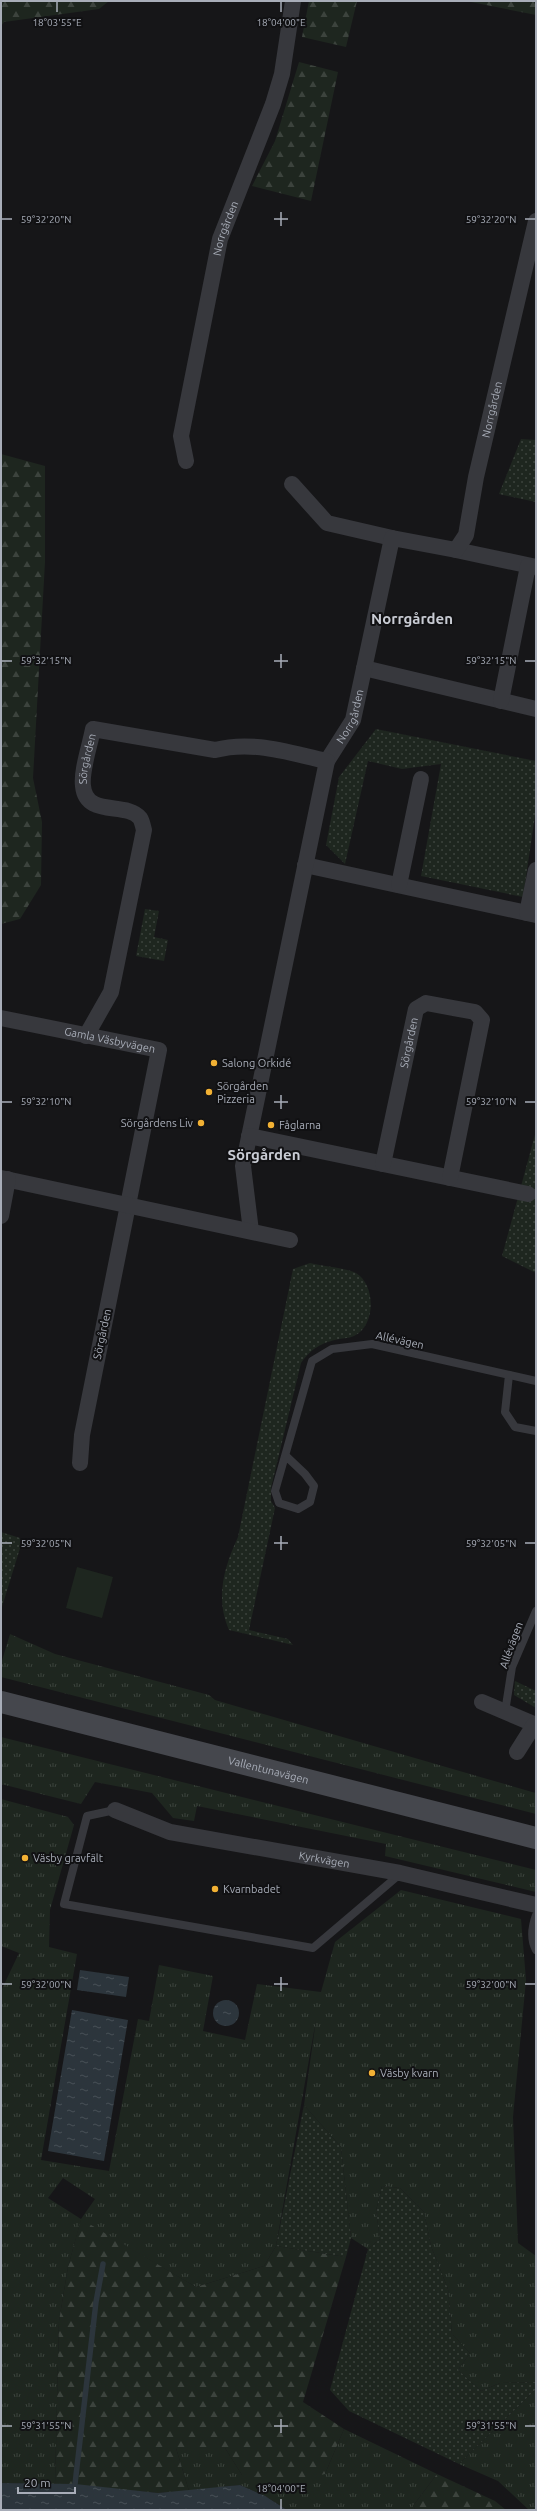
<svg xmlns="http://www.w3.org/2000/svg" width="537" height="2511" viewBox="0 0 537 2511" font-family="Ubuntu,sans-serif">
<style>
.grass{fill:url(#grass-tufts);fill-rule:evenodd}
.forest{fill:url(#forest-firs)}
.park{fill:url(#park-dots)}
.pitch{fill:#1e261f}
.water{fill:url(#water-ripples)}
.lines{fill:none;stroke-linecap:round;stroke-linejoin:round}
.stream{stroke:#2c353c;stroke-width:5.5}
.lane{stroke:#37383d;stroke-width:8}
.street{stroke:#37383d;stroke-width:16}
.secondary{stroke:#45474d;stroke-width:22}
.ticks{fill:none;stroke:#a8adb8;stroke-width:1.5}
.poi-dot{fill:#f2b134;stroke:#111113;stroke-width:1.5}
.labels{text-anchor:middle;dominant-baseline:central;stroke-width:4;stroke-linejoin:round;paint-order:stroke}
.street-label{font-size:11px;fill:#a8adb8;stroke:#111113}
.poi-label{font-size:11px;fill:#a8adb8;stroke:#111113;text-anchor:start}
.district-label{font-size:15px;font-weight:bold;fill:#c9ccd4;stroke:#111113}
.ticks-label{font-size:10px;text-anchor:middle;fill:#a8adb8;stroke:#111113;stroke-width:4;stroke-linejoin:round;paint-order:stroke}
</style>
<defs>
<pattern id="grass-tufts" width="24" height="20" patternUnits="userSpaceOnUse"><rect width="24" height="20" fill="#1e261f"/><path d="M3 7l-1-3M5 7V3M7 7l1-3M15 17l-1-3M17 17v-4M19 17l1-3" fill="none" stroke="#3c433d"/></pattern>
<pattern id="forest-firs" width="22" height="20" patternUnits="userSpaceOnUse"><rect width="22" height="20" fill="#1e261f"/><path d="M5 1l3.5 6h-7zM16 11l3.5 6h-7z" fill="#3c433d"/></pattern>
<pattern id="park-dots" width="8" height="8" patternUnits="userSpaceOnUse"><rect width="8" height="8" fill="#1e261f"/><path d="M2 2h.1M6 6h.1" fill="none" stroke="#3c433d" stroke-width="1.8" stroke-linecap="round"/></pattern>
<pattern id="water-ripples" width="26" height="14" patternUnits="userSpaceOnUse"><rect width="26" height="14" fill="#2c353c"/><path d="M2 4q2-2 4 0t4 0M15 11q2-2 4 0t4 0" fill="none" stroke="#485056"/></pattern>
</defs>
<rect width="100%" height="100%" fill="#161618"/>
<g class="grass">
<path d="M 10,1634 L 55,1654 L 209,1695 L 215,1700 L 532,1792 L 536,1793 L 536,1814 L 1,1677 L 1,1664 Z"/>
<path d="M 1,1737 L 536,1870 L 536,1892 L 385,1856 L 386,1844 L 197,1806 L 194,1821 L 173,1818 L 152,1793 L 95,1782 L 81,1804 L 1,1784 Z"/>
<path d="M 1,1799 L 68,1817 L 74,1825 L 50,1910 L 49,1947 L 77,1954 L 41,2160 L 109,2171 L 138,2019 L 149,2021 L 159,1965 L 213,1976 L 203,2031 L 245,2040 L 257,1984 L 321,1992 L 335,1942 L 401,1890 L 521,1919 L 526,1980 L 513,2117 L 518,2243 L 536,2256 L 536,2382 L 500,2383 L 481,2391 L 458,2370 L 470,2353 L 452,2334 L 448,2289 L 431,2246 L 424,2212 L 400,2188 L 382,2186 L 376,2211 L 380,2239 L 368,2249 L 351,2238 L 341,2147 L 304,2105 L 316,2020 L 276,2246 L 264,2266 L 196,2287 L 81,2220 L 68,2267 L 59,2321 L 55,2484 L 1,2483 L 1,1991 L 19,1953 L 1,1946 ZM 63,2178 L 95,2199 L 81,2219 L 48,2198 Z"/>
<path d="M 536,2389 L 536,2510 L 529,2510 L 498,2481 L 459,2464 Z"/>
<path d="M 344,2429 L 437,2474 L 413,2506 L 416,2510 L 287,2510 L 265,2496 L 240,2485 L 189,2491 L 176,2448 L 225,2448 L 242,2475 L 325,2474 Z"/>
</g>
<g class="forest">
<path d="M 1,1 L 109,1 L 99,9 L 4,22 L 1,26 Z"/>
<path d="M 309,1 L 357,1 L 346,47 L 302,37 Z"/>
<path d="M 466,1 L 536,1 L 536,15 Z"/>
<path d="M 299,62 L 338,72 L 311,201 L 252,186 L 275,141 Z"/>
<path d="M 1,454 L 45,466 L 45,562 L 33,778 L 42,822 L 41,885 L 20,919 L 1,924 Z"/>
<path d="M 81,2219 L 196,2287 L 264,2266 L 276,2246 L 346,2257 L 303,2402 L 344,2429 L 325,2474 L 294,2481 L 242,2475 L 225,2448 L 176,2448 L 189,2491 L 158,2493 L 55,2484 L 59,2321 L 68,2267 Z"/>
<path d="M 437,2474 L 495,2501 L 506,2510 L 416,2510 L 413,2506 Z"/>
</g>
<g class="park">
<path d="M 521,439 L 536,440 L 536,502 L 499,494 Z"/>
<path d="M 376,729 L 536,761 L 536,809 L 523,897 L 421,876 L 441,764 L 402,769 L 368,761 L 345,864 L 326,845 L 339,777 Z"/>
<path d="M 145,909 L 159,911 L 154,937 L 168,940 L 164,961 L 136,956 Z"/>
<path d="M 536,1131 L 536,1273 L 502,1256 Z"/>
<path d="M 310,1263 C 321,1266 347,1268 356,1273 C 376,1285 376,1326 354,1336 C 350,1338 344,1338 339,1339 C 321,1343 312,1348 301,1363 L 271,1488 L 271,1501 L 275,1508 L 249,1630 L 288,1639 L 293,1645 L 229,1630 C 215,1598 224,1567 238,1537 L 293,1269 Z"/>
<path d="M 1,1532 L 20,1538 L 21,1545 L 1,1610 Z"/>
<path d="M 515,1681 L 536,1691 L 536,1708 L 514,1695 Z"/>
<path d="M 304,2105 L 341,2147 L 351,2238 L 346,2257 L 276,2246 Z"/>
<path d="M 382,2186 L 400,2188 L 424,2212 L 431,2246 L 448,2289 L 452,2334 L 470,2353 L 458,2370 L 481,2391 L 500,2383 L 536,2382 L 536,2389 L 459,2464 L 349,2411 L 330,2390 L 368,2249 L 380,2239 L 376,2211 Z"/>
</g>
<path class="pitch" d="M 77,1567 L 113,1577 L 102,1618 L 66,1608 Z"/>
<g class="water">
<path d="M 80,1970 L 129,1977 L 126,1997 L 77,1990 Z"/>
<circle cx="226" cy="2013" r="13"/>
<path d="M 72,2010 L 128,2020 L 104,2161 L 48,2151 Z"/>
<path d="M 1,2483 L 75,2484 L 158,2493 L 240,2485 L 265,2496 L 287,2510 L 1,2510 Z"/>
</g>
<g class="lines">
<path class="stream" d="M 75,2484 L 96,2302 L 103,2264"/>
<g class="lane">
<path d="M 509,1375 L 505,1412 L 515,1427 L 536,1431"/>
<path d="M 287,1457 L 305,1474 L 314,1486 L 310,1502 L 298,1509 L 279,1503 L 275,1491 L 312,1361 L 332,1349 L 372,1344 L 536,1381"/>
<path d="M 505,1712 L 512,1667 L 536,1611"/>
<path d="M 115,1810 L 87,1816 L 64,1904 L 313,1948 L 400,1874"/>
<path d="M 536,1915 C 532,1926 530,1939 536,1950"/>
</g>
<g class="street">
<path id="s1" d="M 186,461 L 181,436 L 220,239 L 273,104 L 282,74 L 293,1"/>
<path d="M 292,484 L 327,523 L 392,538"/>
<path d="M 456,550 L 536,567"/>
<path d="M 364,668 L 536,709"/>
<path d="M 501,701 L 528,566"/>
<path id="s2" d="M 327,761 L 353,720 L 392,538 L 456,550 L 466,535 L 476,477 L 536,221"/>
<path d="M 305,865 L 536,915"/>
<path d="M 399,885 L 421,779"/>
<path d="M 527,913 L 536,870"/>
<path id="s3" d="M 1,1018 L 159,1050 L 82,1435 L 80,1463"/>
<path id="s4" d="M 86,1036 L 111,992 L 144,830 C 143,826 142,821 140,818 C 126,801 86,818 83,786 C 81,771 90,745 93,729 L 215,750 C 253,740 289,753 327,761 L 243,1166 L 251,1231"/>
<path d="M 249,1136 L 528,1194"/>
<path id="s5" d="M 383,1164 L 416,1009 L 426,1003 L 475,1012 L 482,1020 L 450,1178"/>
<path d="M 1,1178 L 290,1240"/>
<path d="M 1,1216 L 8,1179"/>
<path d="M 482,1702 L 536,1725"/>
<path d="M 517,1752 L 534,1725"/>
<path id="s6" d="M 115,1810 L 170,1832 L 400,1873 L 536,1905"/>
</g>
<path class="secondary" id="s7" d="M 1,1702 L 536,1838"/>
</g>
<path class="ticks" d="M 57,2 L 57,12M 281,2 L 281,12M 281,212 L 281,226M 2,219 L 12,219M 274,219 L 288,219M 525,219 L 535,219M 281,654 L 281,668M 2,661 L 12,661M 274,661 L 288,661M 525,661 L 535,661M 281,1095 L 281,1109M 2,1102 L 12,1102M 274,1102 L 288,1102M 525,1102 L 535,1102M 281,1536 L 281,1550M 2,1543 L 12,1543M 274,1543 L 288,1543M 525,1543 L 535,1543M 281,1977 L 281,1991M 2,1984 L 12,1984M 274,1984 L 288,1984M 525,1984 L 535,1984M 281,2419 L 281,2433M 2,2426 L 12,2426M 274,2426 L 288,2426M 525,2426 L 535,2426M 281,2499 L 281,2509"/>
<g class="poi-dot">
<circle cx="214" cy="1063" r="4"/>
<circle cx="209" cy="1092" r="4"/>
<circle cx="201" cy="1123" r="4"/>
<circle cx="271" cy="1125" r="4"/>
<circle cx="25" cy="1858" r="4"/>
<circle cx="215" cy="1889" r="4"/>
<circle cx="372" cy="2073" r="4"/>
</g>
<g class="labels">
<g class="street-label">
<text stroke="none"><textPath href="#s1" startOffset="238">Norrgården</textPath></text>
<text stroke="none"><textPath href="#s2" startOffset="446">Norrgården</textPath></text>
<text stroke="none"><textPath href="#s2" startOffset="51">Norrgården</textPath></text>
<text stroke="none"><textPath href="#s4" startOffset="327">Sörgården</textPath></text>
<text stroke="none"><textPath href="#s3" startOffset="111">Gamla Väsbyvägen</textPath></text>
<text stroke="none"><textPath href="#s5" startOffset="124">Sörgården</textPath></text>
<text transform="translate(102 1334) rotate(-78)">Sörgården</text>
<text transform="translate(400 1340) rotate(12)">Allévägen</text>
<text transform="translate(511 1645) rotate(-70)">Allévägen</text>
<text stroke="none"><textPath href="#s7" startOffset="276">Vallentunavägen</textPath></text>
<text stroke="none"><textPath href="#s6" startOffset="216">Kyrkvägen</textPath></text>
</g>
<g class="poi-label">
<text x="222" y="1063">Salong Orkidé</text>
<text x="217" y="1086">Sörgården<tspan x="217" dy="13">Pizzeria</tspan></text>
<text x="193" y="1123" text-anchor="end">Sörgårdens Liv</text>
<text x="279" y="1125">Fåglarna</text>
<text x="33" y="1858">Väsby gravfält</text>
<text x="223" y="1889">Kvarnbadet</text>
<text x="380" y="2073">Väsby kvarn</text>
</g>
<g class="district-label">
<text x="412" y="618">Norrgården</text>
<text x="264" y="1154">Sörgården</text>
</g>
</g>
<g class="ticks-label">
<text x="57" y="26">18°03'55"E</text>
<text x="281" y="26">18°04'00"E</text>
<text x="46" y="223">59°32'20"N</text>
<text x="491" y="223">59°32'20"N</text>
<text x="46" y="664">59°32'15"N</text>
<text x="491" y="664">59°32'15"N</text>
<text x="46" y="1105">59°32'10"N</text>
<text x="491" y="1105">59°32'10"N</text>
<text x="46" y="1547">59°32'05"N</text>
<text x="491" y="1547">59°32'05"N</text>
<text x="46" y="1988">59°32'00"N</text>
<text x="491" y="1988">59°32'00"N</text>
<text x="46" y="2429">59°31'55"N</text>
<text x="491" y="2429">59°31'55"N</text>
<text x="281" y="2492">18°04'00"E</text>
</g>
<rect width="537" height="2511" fill="none" stroke="#a8adb8" stroke-width="4"/>
<path d="M18 2487v6h57v-6" fill="none" stroke="#a8adb8" stroke-width="2"/>
<text x="24" y="2487" font-size="12" fill="#a8adb8" stroke="#111113" stroke-width="3" paint-order="stroke">20 m</text>
</svg>
